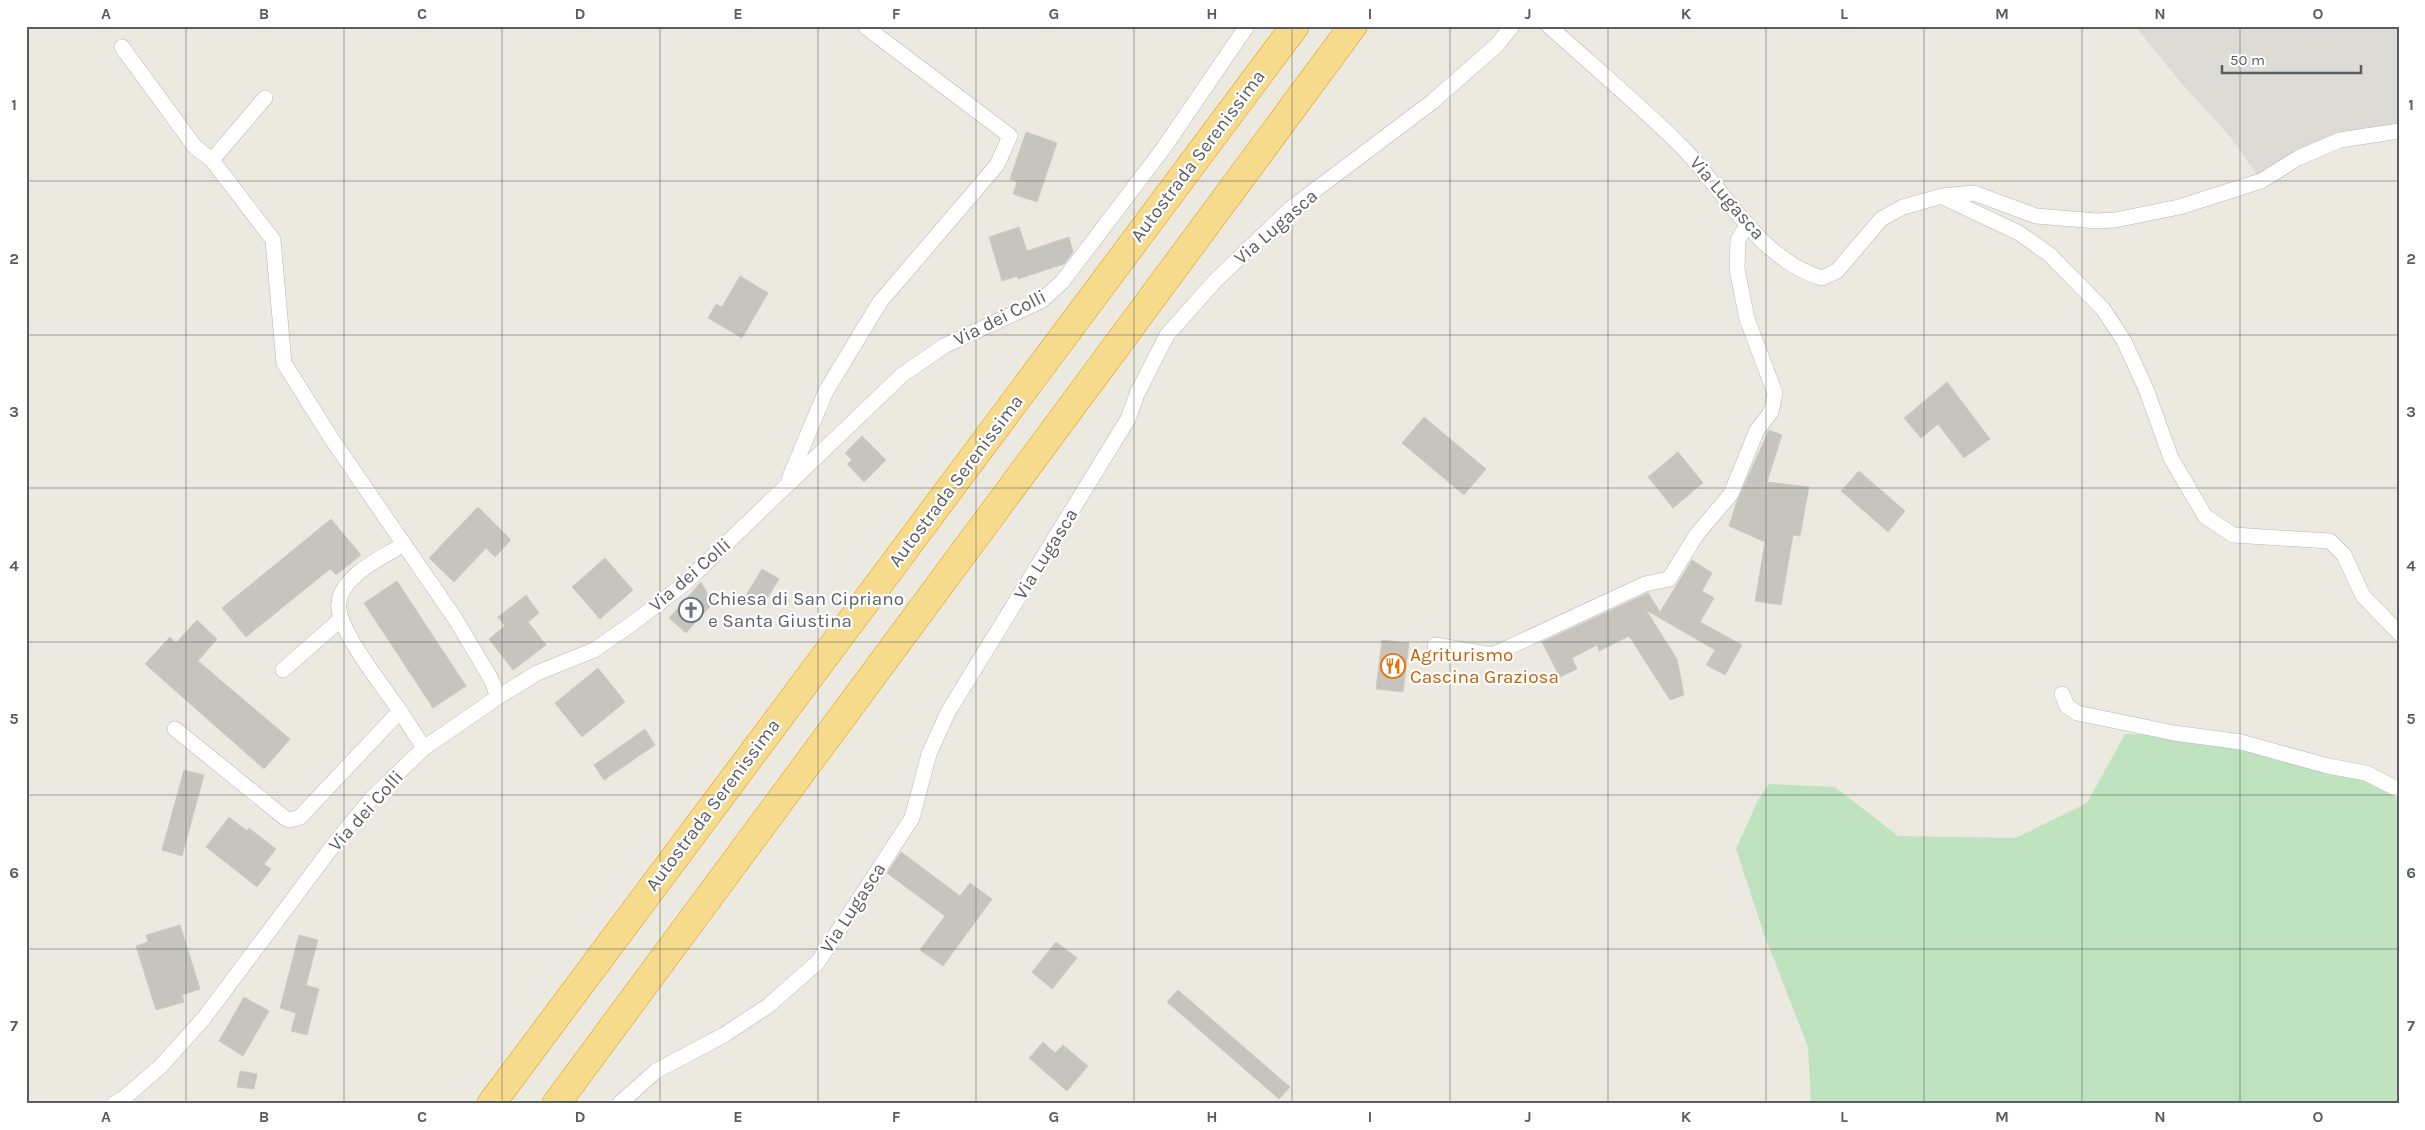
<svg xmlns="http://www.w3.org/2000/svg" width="2425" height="1130" viewBox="0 0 2425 1130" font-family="Karla,sans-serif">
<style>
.industrial{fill:#dddbd5}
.green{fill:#bee3be}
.building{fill:#c6c4be;stroke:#d0cbc0}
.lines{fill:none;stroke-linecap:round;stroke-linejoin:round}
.minor-casing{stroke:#b4b7bb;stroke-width:16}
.motorway-casing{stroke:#e19d0b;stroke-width:29}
.minor{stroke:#fff;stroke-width:15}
.motorway{stroke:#f7db8d;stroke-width:28}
.grid{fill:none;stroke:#595d61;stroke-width:1;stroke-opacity:0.55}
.labels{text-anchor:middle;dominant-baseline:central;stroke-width:4.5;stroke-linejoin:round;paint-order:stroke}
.street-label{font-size:19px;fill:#595d61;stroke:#fff}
.worship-label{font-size:19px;fill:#5b616d;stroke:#fff;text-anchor:start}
.food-label{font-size:19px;fill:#c56008;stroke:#fff;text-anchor:start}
.neatline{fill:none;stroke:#595d61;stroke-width:2}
.grid-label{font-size:16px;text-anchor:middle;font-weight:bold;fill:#595d61}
</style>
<rect width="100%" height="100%" fill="#ece9e1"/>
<path class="industrial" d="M 2135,26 L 2399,26 L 2399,131 L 2340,140 L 2261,181 L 2232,139 L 2177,78 Z"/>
<path class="green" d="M 2125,734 L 2190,736 L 2355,771 L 2399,793 L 2399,1104 L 1811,1104 L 1808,1047 L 1764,934 L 1736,849 L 1758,800 L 1769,784 L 1835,787 L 1898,836 L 2016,838 L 2087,803 Z"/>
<g class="building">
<path d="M 1026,132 L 1057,143 L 1037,202 L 1013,194 L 1017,182 L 1010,179 Z"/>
<path d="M 1019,227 L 1027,251 L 1069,237 L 1073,252 L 1064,264 L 1018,279 L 1017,276 L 1002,281 L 989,237 Z"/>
<path d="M 740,276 L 768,293 L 742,338 L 708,318 L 716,304 L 722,307 Z"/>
<path d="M 1947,382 L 1990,439 L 1964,458 L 1938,424 L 1921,438 L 1904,418 Z"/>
<path d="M 1424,417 L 1486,469 L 1464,495 L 1402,443 Z"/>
<path d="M 1769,430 L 1782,435 L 1767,482 L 1809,487 L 1800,536 L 1793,535 L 1781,605 L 1755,601 L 1765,542 L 1729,526 L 1737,501 Z"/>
<path d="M 862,436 L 886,460 L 864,482 L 847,464 L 852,460 L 845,453 Z"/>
<path d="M 1678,452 L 1703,483 L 1673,508 L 1648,477 Z"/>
<path d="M 1859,471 L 1905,511 L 1888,532 L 1841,491 Z"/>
<path d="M 478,507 L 511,540 L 495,557 L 486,548 L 454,582 L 429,558 Z"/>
<path d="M 331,519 L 361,555 L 336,575 L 330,569 L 246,637 L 222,608 Z"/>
<path d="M 605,558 L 633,590 L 600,619 L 572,587 Z"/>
<path d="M 1692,560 L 1712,573 L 1702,591 L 1714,598 L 1700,622 L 1742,645 L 1725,675 L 1706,665 L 1715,650 L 1646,610 L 1677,659 L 1684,695 L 1670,700 L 1629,636 L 1599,651 L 1597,645 L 1572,658 L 1577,669 L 1560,677 L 1542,642 L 1648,593 L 1660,612 Z"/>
<path d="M 762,569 L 779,579 L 762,607 L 745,597 Z"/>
<path d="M 397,581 L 466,686 L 433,708 L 364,603 Z"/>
<path d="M 701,582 L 713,603 L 686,633 L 669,618 Z"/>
<path d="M 526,595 L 539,613 L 528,622 L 546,645 L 513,670 L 489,639 L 505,626 L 498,617 Z"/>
<path d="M 197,620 L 217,639 L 198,661 L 290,739 L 264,769 L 145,664 L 170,637 L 176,643 Z"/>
<path d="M 1382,640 L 1409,643 L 1403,692 L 1376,689 Z"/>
<path d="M 598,668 L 625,702 L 582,737 L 555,703 Z"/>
<path d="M 645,729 L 655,745 L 604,780 L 594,765 Z"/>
<path d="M 184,770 L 204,775 L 182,856 L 162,850 Z"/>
<path d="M 229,817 L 247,831 L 249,828 L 276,849 L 264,864 L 271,869 L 257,887 L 206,847 Z"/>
<path d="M 901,852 L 960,896 L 970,883 L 992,899 L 943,966 L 920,950 L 945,916 L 887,873 Z"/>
<path d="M 180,925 L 200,989 L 182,995 L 184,1002 L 156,1010 L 136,946 L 148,942 L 146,935 Z"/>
<path d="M 299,935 L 318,940 L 306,985 L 319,989 L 307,1035 L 291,1031 L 296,1013 L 280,1008 Z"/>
<path d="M 1056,942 L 1077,958 L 1052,989 L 1032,972 Z"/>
<path d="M 1178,990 L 1290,1087 L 1279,1099 L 1167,1002 Z"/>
<path d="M 244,997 L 269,1011 L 243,1056 L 219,1041 Z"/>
<path d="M 1043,1042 L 1055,1053 L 1063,1045 L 1088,1066 L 1067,1091 L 1029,1058 Z"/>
<path d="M 240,1071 L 257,1074 L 254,1089 L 237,1087 Z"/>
</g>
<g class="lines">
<defs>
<g id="minor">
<path d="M 1549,26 C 1593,66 1640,105 1682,147 C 1724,190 1760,260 1822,278 L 1837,271 L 1881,219 L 1903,207 L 1942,196 L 1974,193 L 2036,216 L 2097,221 L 2115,220 L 2179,207 L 2261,181 L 2298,158 L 2340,140 L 2399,131"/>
<path d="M 122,47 L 195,147 L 212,160 L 273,240 L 284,363 L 331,438 L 456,620 L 491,679 L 498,697"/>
<path d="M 212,160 L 265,98"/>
<path d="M 1943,197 L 2019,233 L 2050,255 L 2103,309 L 2124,341 L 2146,389 L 2171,458 L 2205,516 L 2233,535 L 2330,541 L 2344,555 L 2363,596 L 2399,633"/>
<path d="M 789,479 L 826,391 L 880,302 L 997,165 L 1010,136 L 867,28"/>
<path d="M 1435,645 L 1492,655 L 1645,584 L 1669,579 L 1697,534 L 1731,494 L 1757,430 L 1771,412 L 1775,393 L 1747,319 L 1737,269 L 1738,240 L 1747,225"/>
<path d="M 283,670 L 341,619"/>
<path d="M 2062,694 L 2067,706 L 2077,713 L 2174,733 L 2241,742 L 2328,766 L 2366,773 L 2399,790"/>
<path d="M 400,711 L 424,748"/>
<path d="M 175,729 L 285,818 L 290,820 L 300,817 L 400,711 C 385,689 334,626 339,602 C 340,592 348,582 355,576 C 368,563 388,554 404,544"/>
<path d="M 114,1104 L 124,1098 L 161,1066 L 204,1018 L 338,839 L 372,798 L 424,748 L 498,697 L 537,673 L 594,650 L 633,623 L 684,584 L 902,375 L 944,346 L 1041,301 L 1062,282 L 1163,149 L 1247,26"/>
<path d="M 619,1104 L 656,1071 L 724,1035 L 768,1006 L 818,962 L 912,818 L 929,754 L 948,712 L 1128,419 L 1137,394 L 1167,335 L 1215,281 L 1290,209 L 1432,102 L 1497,45 L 1512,26"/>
</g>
<g id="motorway">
<path d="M 491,1104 L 1295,26"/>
<path d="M 556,1104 L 1353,26"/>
</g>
</defs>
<use href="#minor" class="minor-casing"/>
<use href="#motorway" class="motorway-casing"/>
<use href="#minor" class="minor"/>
<use href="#motorway" class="motorway"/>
</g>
<path class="grid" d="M 186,26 L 186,1104M 344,26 L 344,1104M 502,26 L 502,1104M 660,26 L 660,1104M 818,26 L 818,1104M 976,26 L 976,1104M 1134,26 L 1134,1104M 1292,26 L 1292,1104M 1450,26 L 1450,1104M 1608,26 L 1608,1104M 1766,26 L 1766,1104M 1924,26 L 1924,1104M 2082,26 L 2082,1104M 2240,26 L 2240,1104M 26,181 L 2399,181M 26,335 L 2399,335M 26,488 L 2399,488M 26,642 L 2399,642M 26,795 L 2399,795M 26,949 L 2399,949"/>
<defs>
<symbol id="church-ring" viewBox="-11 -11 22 22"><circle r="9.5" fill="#fff" stroke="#6b7280" stroke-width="1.5"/><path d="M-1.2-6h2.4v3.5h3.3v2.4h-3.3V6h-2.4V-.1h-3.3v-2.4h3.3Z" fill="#6b7280"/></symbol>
<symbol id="restaurant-ring" viewBox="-11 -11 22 22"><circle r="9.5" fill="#fff" stroke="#e8710a" stroke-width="1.5"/><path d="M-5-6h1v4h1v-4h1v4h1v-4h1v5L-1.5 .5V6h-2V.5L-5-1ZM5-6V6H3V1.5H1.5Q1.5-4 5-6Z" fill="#e8710a"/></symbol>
</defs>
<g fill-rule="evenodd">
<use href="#church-ring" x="677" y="596" width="28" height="28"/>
<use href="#restaurant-ring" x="1379" y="652" width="28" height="28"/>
</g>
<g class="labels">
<g class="street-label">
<text transform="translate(1198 156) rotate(-53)">Autostrada Serenissima</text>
<text transform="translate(1727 198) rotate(49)">Via Lugasca</text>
<text transform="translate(1276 227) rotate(-41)">Via Lugasca</text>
<text transform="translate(1000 318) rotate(-27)">Via dei Colli</text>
<text transform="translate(956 481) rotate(-53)">Autostrada Serenissima</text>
<text transform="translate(1046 554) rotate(-58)">Via Lugasca</text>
<text transform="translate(690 575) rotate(-41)">Via dei Colli</text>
<text transform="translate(713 805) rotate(-53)">Autostrada Serenissima</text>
<text transform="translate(366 811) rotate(-48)">Via dei Colli</text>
<text transform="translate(853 908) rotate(-57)">Via Lugasca</text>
</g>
<g class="worship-label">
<text x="708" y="599">Chiesa di San Cipriano<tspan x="708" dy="22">e Santa Giustina</tspan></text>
</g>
<g class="food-label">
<text x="1410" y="655">Agriturismo<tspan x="1410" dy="22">Cascina Graziosa</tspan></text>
</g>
</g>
<rect width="2425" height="1130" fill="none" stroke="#ffffff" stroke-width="55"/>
<path d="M2222 65v8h139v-8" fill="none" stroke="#595d61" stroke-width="2.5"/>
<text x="2230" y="65" font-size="15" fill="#595d61" stroke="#ffffff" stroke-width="4" paint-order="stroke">50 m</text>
<rect x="28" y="28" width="2370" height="1074" class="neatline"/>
<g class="grid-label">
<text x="106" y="19">A</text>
<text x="264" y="19">B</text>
<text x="422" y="19">C</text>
<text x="580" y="19">D</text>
<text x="738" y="19">E</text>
<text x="896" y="19">F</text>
<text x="1054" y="19">G</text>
<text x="1212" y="19">H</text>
<text x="1370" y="19">I</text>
<text x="1528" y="19">J</text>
<text x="1686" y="19">K</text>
<text x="1844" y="19">L</text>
<text x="2002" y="19">M</text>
<text x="2160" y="19">N</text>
<text x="2318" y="19">O</text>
<text x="14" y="110">1</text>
<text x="2411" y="110">1</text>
<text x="14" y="264">2</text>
<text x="2411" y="264">2</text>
<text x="14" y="417">3</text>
<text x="2411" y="417">3</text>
<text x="14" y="571">4</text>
<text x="2411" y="571">4</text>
<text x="14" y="724">5</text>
<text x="2411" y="724">5</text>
<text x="14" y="878">6</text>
<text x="2411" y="878">6</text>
<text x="14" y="1031">7</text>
<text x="2411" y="1031">7</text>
<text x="106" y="1122">A</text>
<text x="264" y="1122">B</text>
<text x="422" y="1122">C</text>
<text x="580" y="1122">D</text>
<text x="738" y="1122">E</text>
<text x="896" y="1122">F</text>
<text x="1054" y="1122">G</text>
<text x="1212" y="1122">H</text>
<text x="1370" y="1122">I</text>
<text x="1528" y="1122">J</text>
<text x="1686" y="1122">K</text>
<text x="1844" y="1122">L</text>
<text x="2002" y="1122">M</text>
<text x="2160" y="1122">N</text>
<text x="2318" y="1122">O</text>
</g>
</svg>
